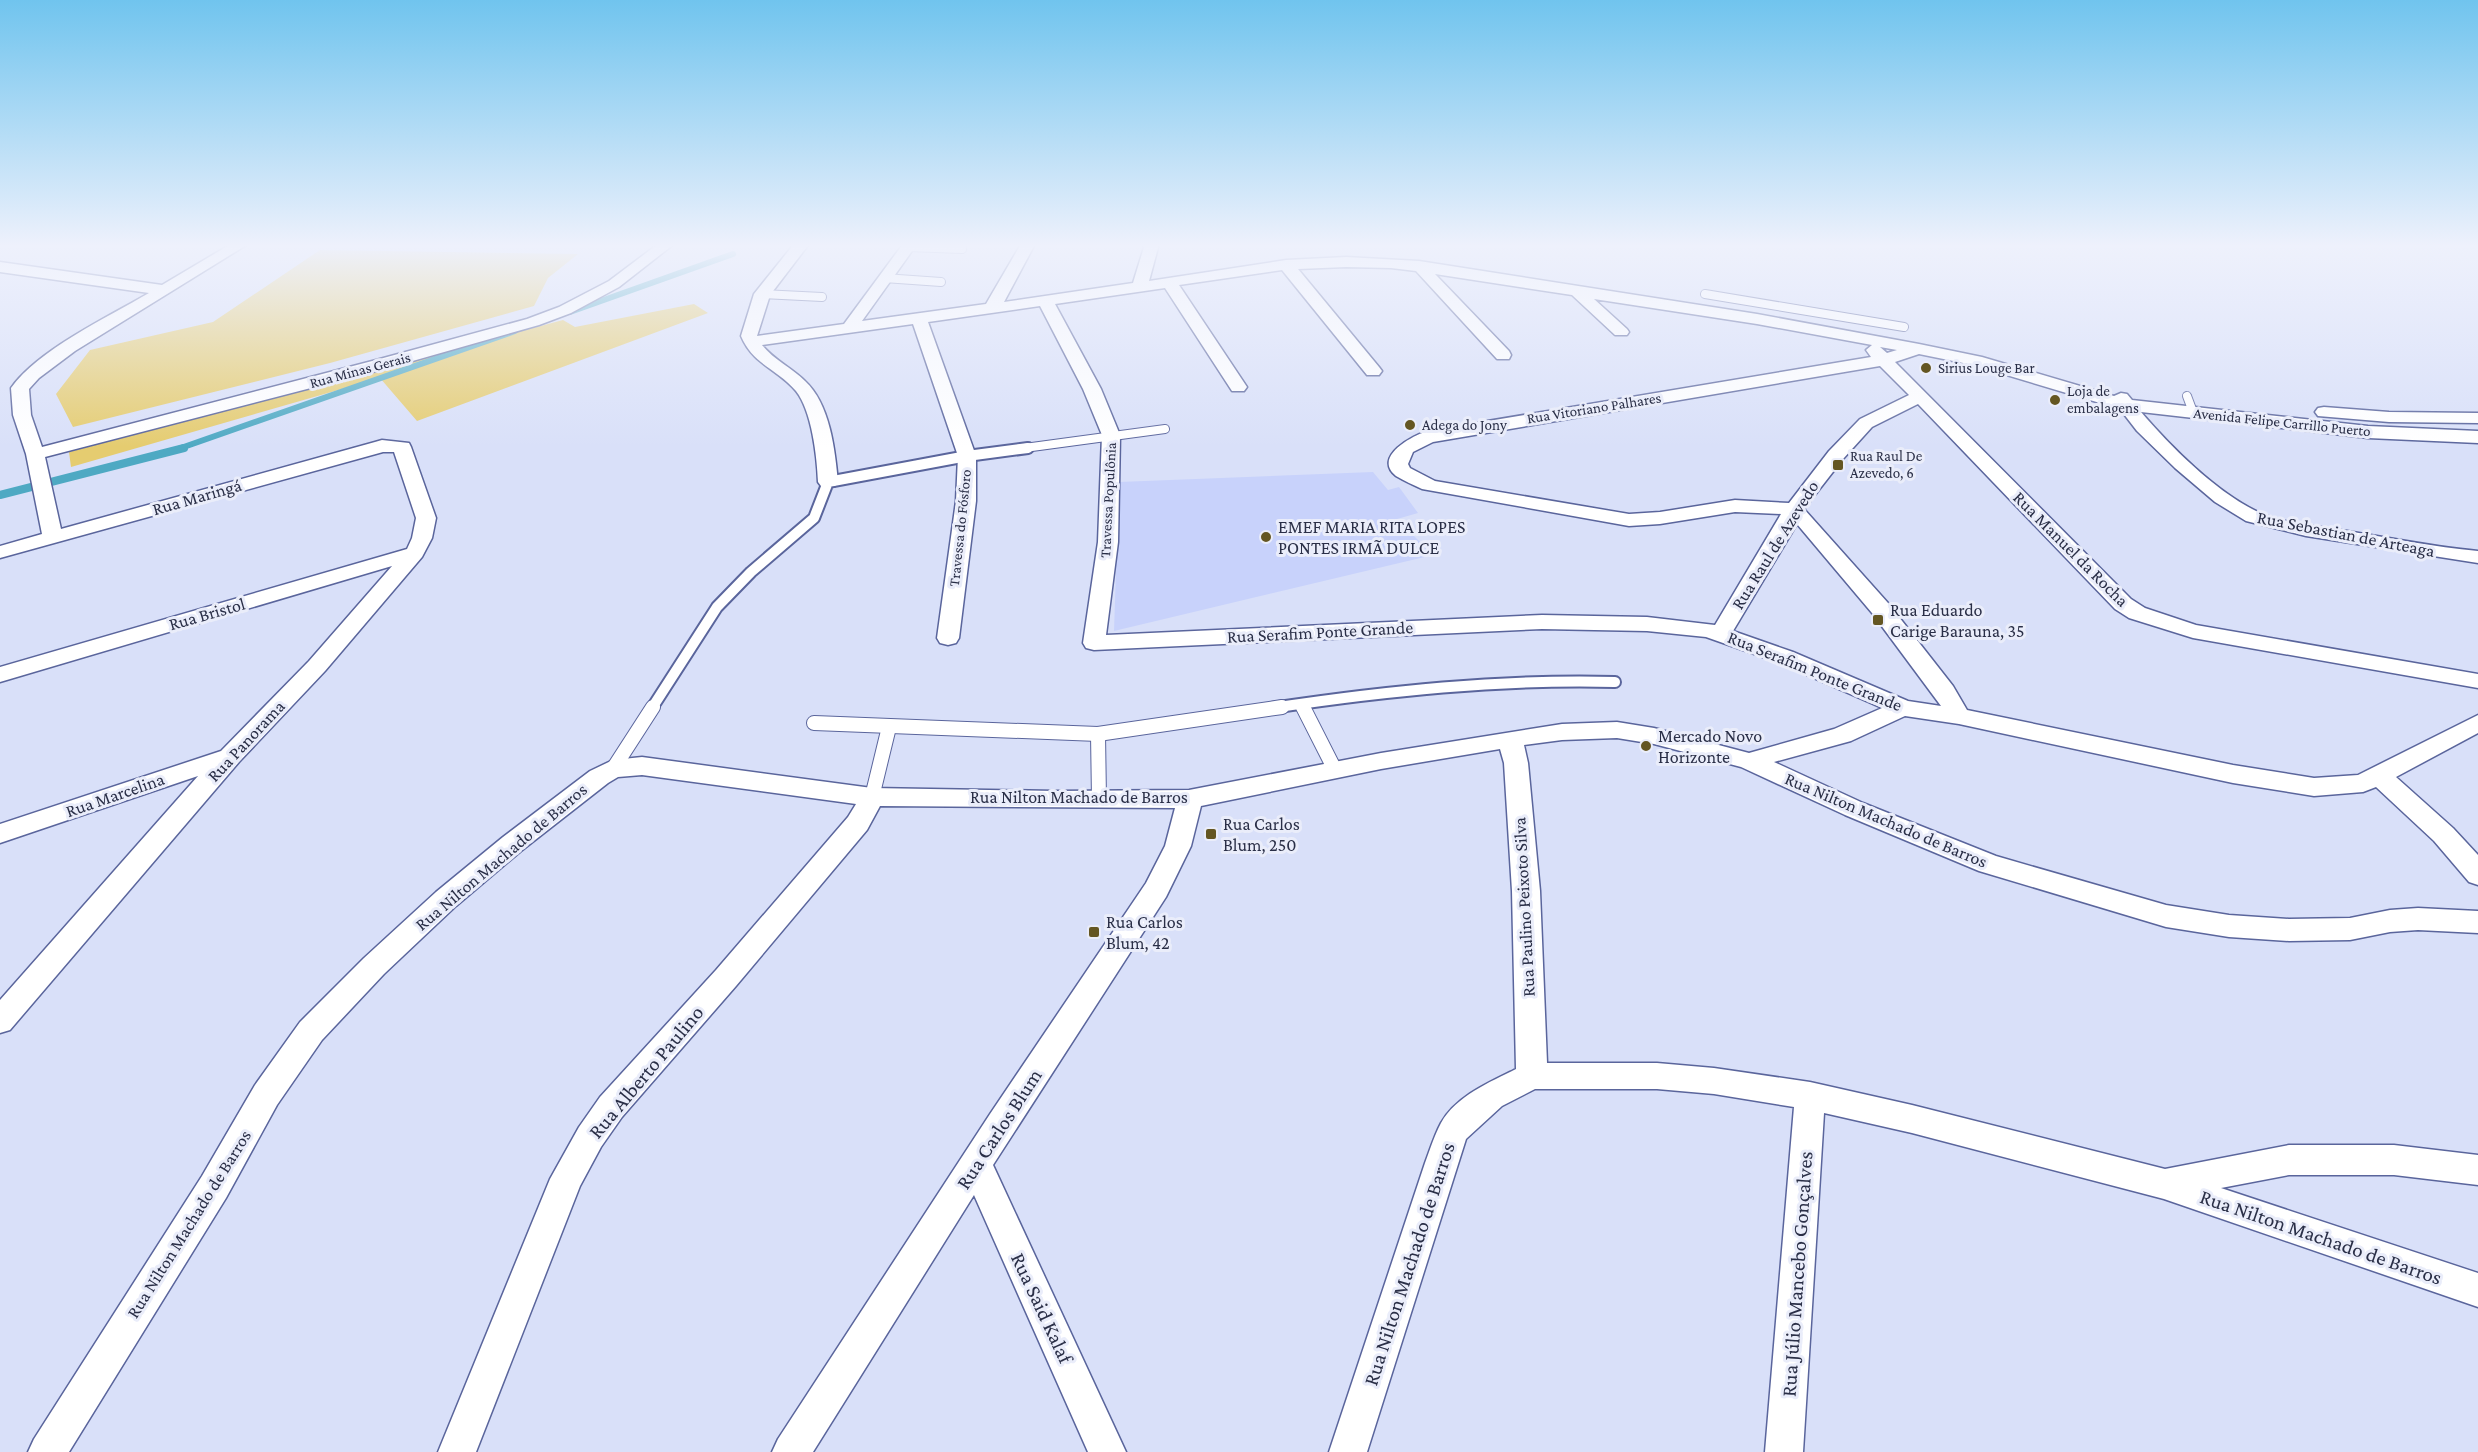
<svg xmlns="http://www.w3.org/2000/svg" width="2478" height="1452" viewBox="0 0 2478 1452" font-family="'Crimson Pro',serif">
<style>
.built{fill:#c8d2fb}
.green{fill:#e5cc70}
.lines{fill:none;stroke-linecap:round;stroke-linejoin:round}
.stream-far1{stroke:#4ea9c3;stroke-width:6}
.stream{stroke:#4ea9c3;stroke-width:8}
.lane-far2-casing{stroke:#5a659c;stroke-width:10}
.lane-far1-casing{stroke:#5a659c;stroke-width:14}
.lane-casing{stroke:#5a659c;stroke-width:16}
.street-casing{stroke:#5a659c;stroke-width:3}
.lane-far2{stroke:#fff;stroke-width:8}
.lane-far1{stroke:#fff;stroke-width:10}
.lane{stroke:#fff;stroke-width:14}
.street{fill:#fff;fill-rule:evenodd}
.poi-dot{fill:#645622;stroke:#eaedfa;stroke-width:2}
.labels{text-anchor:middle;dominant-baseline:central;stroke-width:6;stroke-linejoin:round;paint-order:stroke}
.far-poi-label{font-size:15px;fill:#2a2f47;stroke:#eaedfa;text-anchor:start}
.far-street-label{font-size:15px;fill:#2a2f47;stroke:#eaedfa}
.street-label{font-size:18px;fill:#2a2f47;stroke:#eaedfa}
.poi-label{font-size:18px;fill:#2a2f47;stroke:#eaedfa;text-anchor:start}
.near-street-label{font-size:21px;fill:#2a2f47;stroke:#eaedfa}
</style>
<rect width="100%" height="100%" fill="#d9e0f9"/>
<path class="built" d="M 1373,472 L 1388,490 L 1399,487 L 1418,513 L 1397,519 L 1433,555 L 1114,631 L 1119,482 Z"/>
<g class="green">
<path d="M 320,250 L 578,254 L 548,278 L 534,306 L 330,363 L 73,427 L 56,394 L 90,350 L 213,322 Z"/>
<path d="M 694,304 L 708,313 L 417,421 L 380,378 L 71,467 L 69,452 L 563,320 L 575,327 Z"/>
</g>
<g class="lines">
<g class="stream-far1">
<path d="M 570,312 L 733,254"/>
<path d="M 178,449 L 515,331"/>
</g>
<path class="stream" d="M 0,495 L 184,448"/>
<defs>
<g id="lane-far2">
<path d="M 908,247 L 962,249"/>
<path d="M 884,278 L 941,282"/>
<path d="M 762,294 L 822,297"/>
<path d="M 1705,294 L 1904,327"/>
<path d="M 2187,396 L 2193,412"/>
<path d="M 1017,449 L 1165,429"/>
</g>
<g id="lane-far1">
<path d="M 1302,705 L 1304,708"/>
<path d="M 652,708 L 717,607 L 751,572 L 814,518 L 828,482 L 967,456 L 1028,448"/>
<path d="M 1272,708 C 1386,691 1499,679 1615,682"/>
</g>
<g id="lane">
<path d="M 1303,707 L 1335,770"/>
<path d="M 814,723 L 1098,734 L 1282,707"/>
<path d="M 1098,734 L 1099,799"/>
<path d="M 613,769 L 653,707"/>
<path d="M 872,797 L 889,727"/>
</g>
<g id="street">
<path d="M 231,244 L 248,244 L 75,351 L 39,378 L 29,389 L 31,415 L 42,447 L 376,360 L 527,319 L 559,307 L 609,281 L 658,244 L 674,244 L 619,287 L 571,313 L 539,325 L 388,368 L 45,457 L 61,529 L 375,442 L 382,440 L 409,443 L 411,447 L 436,518 L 432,538 L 422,557 L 325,671 L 239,762 L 10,1030 L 0,1033 L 0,1000 L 198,776 L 0,843 L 0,824 L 221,751 L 309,661 L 392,566 L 0,682 L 0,667 L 407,549 L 412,538 L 416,518 L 394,452 L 383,452 L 0,558 L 0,546 L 42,534 L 26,454 L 13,415 L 11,388 C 38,350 108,317 149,293 L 0,272 L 0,262 L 162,285 Z"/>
<path d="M 794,244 L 809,244 L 770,295 L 757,336 L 844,324 L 903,244 L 917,244 L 862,321 L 986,304 L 1021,244 L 1035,244 L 1004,302 L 1133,283 L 1145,244 L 1159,244 L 1149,281 L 1286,260 L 1346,257 L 1419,261 L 1757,314 L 1919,344 L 1982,357 L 2114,396 L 2121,393 L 2127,394 L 2132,400 L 2368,426 L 2478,431 L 2478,443 L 2368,438 L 2141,412 C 2171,447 2216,492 2258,512 C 2285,524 2318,526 2347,531 C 2391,538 2434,547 2478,551 L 2478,563 L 2306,536 L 2246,521 L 2215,502 L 2175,468 L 2137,431 L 2120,409 L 1973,365 L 1919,354 L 1895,362 L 2131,599 L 2145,608 L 2196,625 L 2478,674 L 2478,688 L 2193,638 L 2129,618 L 2115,609 L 1918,404 L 1872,427 L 1843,459 L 1804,509 L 1888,603 L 1953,686 L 1967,710 L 2233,765 L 2314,778 L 2358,775 L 2478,715 L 2478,733 L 2396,777 L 2453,828 L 2478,855 L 2478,885 L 2469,882 L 2434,841 L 2376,787 L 2363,792 L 2314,796 L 2233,783 L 1959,724 L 1905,716 L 1851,741 L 1774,762 L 1863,803 L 1996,856 L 2166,905 L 2229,915 L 2289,919 L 2350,918 L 2390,910 L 2418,908 L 2478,911 L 2478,933 L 2418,930 L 2390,932 L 2350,940 L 2289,941 L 2229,937 L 2166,927 L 1979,871 L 1845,815 L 1741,767 L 1654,744 L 1617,738 L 1562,740 L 1524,745 L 1528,763 L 1540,891 L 1547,1063 L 1657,1063 L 1714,1068 L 1810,1082 L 1912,1105 L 2165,1169 L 2289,1145 L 2394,1145 L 2478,1155 L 2478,1185 L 2394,1175 L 2289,1175 L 2221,1188 L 2478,1273 L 2478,1307 L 2164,1199 L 1912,1133 L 1824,1113 L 1803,1452 L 1765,1452 L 1794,1107 L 1714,1094 L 1657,1089 L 1535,1089 L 1502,1106 L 1466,1139 L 1367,1452 L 1329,1452 L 1425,1163 C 1430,1150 1434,1136 1441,1123 C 1456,1096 1490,1082 1516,1069 L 1512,891 L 1504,763 L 1500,749 L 1381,769 L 1201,806 L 1191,846 L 1166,897 L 993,1165 L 1126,1452 L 1088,1452 L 974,1195 L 813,1452 L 772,1452 L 778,1439 L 990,1114 L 1146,883 L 1165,846 L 1175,808 L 880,806 L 867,830 L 736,986 L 622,1117 L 601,1147 L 580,1186 L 476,1452 L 438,1452 L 550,1179 L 579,1127 L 600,1097 L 716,970 L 848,817 L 856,804 L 642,775 L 618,777 L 608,783 L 521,851 L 456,906 L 384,974 L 322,1040 L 277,1105 L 226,1198 L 69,1452 L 28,1452 L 34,1439 L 202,1176 L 255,1085 L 300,1022 L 364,958 L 436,892 L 503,837 L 590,771 L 613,760 L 642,757 L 872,788 L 1055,791 L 1189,790 L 1381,753 L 1562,724 L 1617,722 L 1654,728 L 1749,753 L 1834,729 L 1882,708 L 1777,662 L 1706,637 L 1647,631 L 1542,629 L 1094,650 L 1086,648 L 1083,643 L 1098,542 L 1102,435 L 1083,389 L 1040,306 L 928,322 L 976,456 L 976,501 L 959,638 L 956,643 L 948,645 L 940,643 L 937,638 L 956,501 L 958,456 L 913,324 L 762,345 C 774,360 792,368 805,381 C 830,404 835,450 838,482 L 835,486 L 821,486 L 818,482 C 817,457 812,411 796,391 C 778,369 753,365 741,336 L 754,294 ZM 1346,267 L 1391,268 L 1416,271 L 1497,359 L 1509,359 L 1511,355 L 1509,351 L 1435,274 L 1572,295 L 1615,335 L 1627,335 L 1629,332 L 1627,329 L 1594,299 L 1757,324 L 1872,345 L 1866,350 L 1871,357 L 1428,431 C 1413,435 1372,457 1396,476 C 1404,481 1414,485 1422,489 L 1629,526 L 1660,524 L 1735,512 L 1781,514 L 1715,625 L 1647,617 L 1542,615 L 1106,635 L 1118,542 L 1120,435 L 1101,389 L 1055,304 L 1165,288 L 1232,391 L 1244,391 L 1247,387 L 1179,285 L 1282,270 L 1367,375 L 1379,375 L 1382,371 L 1379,367 L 1298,269 ZM 1880,347 L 1897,350 L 1887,353 ZM 1880,366 L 1909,395 L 1860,419 L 1829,451 L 1789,503 L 1735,500 L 1660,512 L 1629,514 L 1435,481 L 1410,468 L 1408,464 L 1413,452 L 1433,442 ZM 1797,524 L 1872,613 L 1941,706 L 1908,701 L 1793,652 L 1733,631 Z"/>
<path d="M 2324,407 L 2389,412 L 2478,413 L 2478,423 L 2389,422 L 2318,416 L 2315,412 L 2318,408 Z"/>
</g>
</defs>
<use href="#lane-far2" class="lane-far2-casing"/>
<use href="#lane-far1" class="lane-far1-casing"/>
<use href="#lane" class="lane-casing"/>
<use href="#street" class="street-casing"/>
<use href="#lane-far2" class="lane-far2"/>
<use href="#lane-far1" class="lane-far1"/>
<use href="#lane" class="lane"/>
<use href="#street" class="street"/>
</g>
<linearGradient id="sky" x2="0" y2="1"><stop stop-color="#70c4ee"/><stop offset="0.55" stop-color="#eef1fc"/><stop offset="1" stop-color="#eef1fc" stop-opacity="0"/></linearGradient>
<rect width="2478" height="447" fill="url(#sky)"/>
<g class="poi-dot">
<circle cx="1926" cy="368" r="6"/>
<circle cx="2055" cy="400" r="6"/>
<circle cx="1410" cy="425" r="6"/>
<rect x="1832" y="459" width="12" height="12" rx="3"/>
<circle cx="1266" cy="537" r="6"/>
<rect x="1872" y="614" width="12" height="12" rx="3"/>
<circle cx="1646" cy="746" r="6"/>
<rect x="1205" y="828" width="12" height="12" rx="3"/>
<rect x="1088" y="926" width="12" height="12" rx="3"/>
</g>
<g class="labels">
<g class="far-poi-label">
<text x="1938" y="368">Sirius Louge Bar</text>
<text x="2067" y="391">Loja de<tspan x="2067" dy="17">embalagens</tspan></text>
<text x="1422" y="425">Adega do Jony</text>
<text x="1850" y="456">Rua Raul De<tspan x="1850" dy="17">Azevedo, 6</tspan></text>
</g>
<g class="far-street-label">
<text transform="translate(360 370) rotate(-15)">Rua Minas Gerais</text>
<text transform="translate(1594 408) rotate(-9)">Rua Vitoriano Palhares</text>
<text transform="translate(2282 422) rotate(6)">Avenida Felipe Carrillo Puerto</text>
<text transform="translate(1108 500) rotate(-87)">Travessa Populônia</text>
<text transform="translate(960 528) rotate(-84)">Travessa do Fósforo</text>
</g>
<g class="street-label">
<text transform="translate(197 497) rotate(-16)">Rua Maringá</text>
<text transform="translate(2346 534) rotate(11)">Rua Sebastian de Arteaga</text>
<text transform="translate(1775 545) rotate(-58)">Rua Raul de Azevedo</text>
<text transform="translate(2071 549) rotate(45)">Rua Manuel da Rocha</text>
<text transform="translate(207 614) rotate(-16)">Rua Bristol</text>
<text transform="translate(1320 632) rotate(-3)">Rua Serafim Ponte Grande</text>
<text transform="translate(1815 671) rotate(22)">Rua Serafim Ponte Grande</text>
<text transform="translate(246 741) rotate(-47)">Rua Panorama</text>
<text transform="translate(115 795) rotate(-19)">Rua Marcelina</text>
<text x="1079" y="797">Rua Nilton Machado de Barros</text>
<text transform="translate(1886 820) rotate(23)">Rua Nilton Machado de Barros</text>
<text transform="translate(501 857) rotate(-40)">Rua Nilton Machado de Barros</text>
<text transform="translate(1524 907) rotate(-93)">Rua Paulino Peixoto Silva</text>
<text transform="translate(189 1224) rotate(-58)">Rua Nilton Machado de Barros</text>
</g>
<g class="poi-label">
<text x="1278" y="527">EMEF MARIA RITA LOPES<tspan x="1278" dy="21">PONTES IRMÃ DULCE</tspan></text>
<text x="1890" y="610">Rua Eduardo<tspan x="1890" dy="21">Carige Barauna, 35</tspan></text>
<text x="1658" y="736">Mercado Novo<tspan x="1658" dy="21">Horizonte</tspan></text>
<text x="1223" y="824">Rua Carlos<tspan x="1223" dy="21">Blum, 250</tspan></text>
<text x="1106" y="922">Rua Carlos<tspan x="1106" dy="21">Blum, 42</tspan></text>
</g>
<g class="near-street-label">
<text transform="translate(646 1072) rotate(-50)">Rua Alberto Paulino</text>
<text transform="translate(999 1129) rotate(-57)">Rua Carlos Blum</text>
<text transform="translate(2321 1237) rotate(19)">Rua Nilton Machado de Barros</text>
<text transform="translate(1409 1264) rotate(-72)">Rua Nilton Machado de Barros</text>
<text transform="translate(1797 1274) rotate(-86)">Rua Júlio Mancebo Gonçalves</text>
<text transform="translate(1042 1308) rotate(65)">Rua Said Kalaf</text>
</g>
</g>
</svg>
